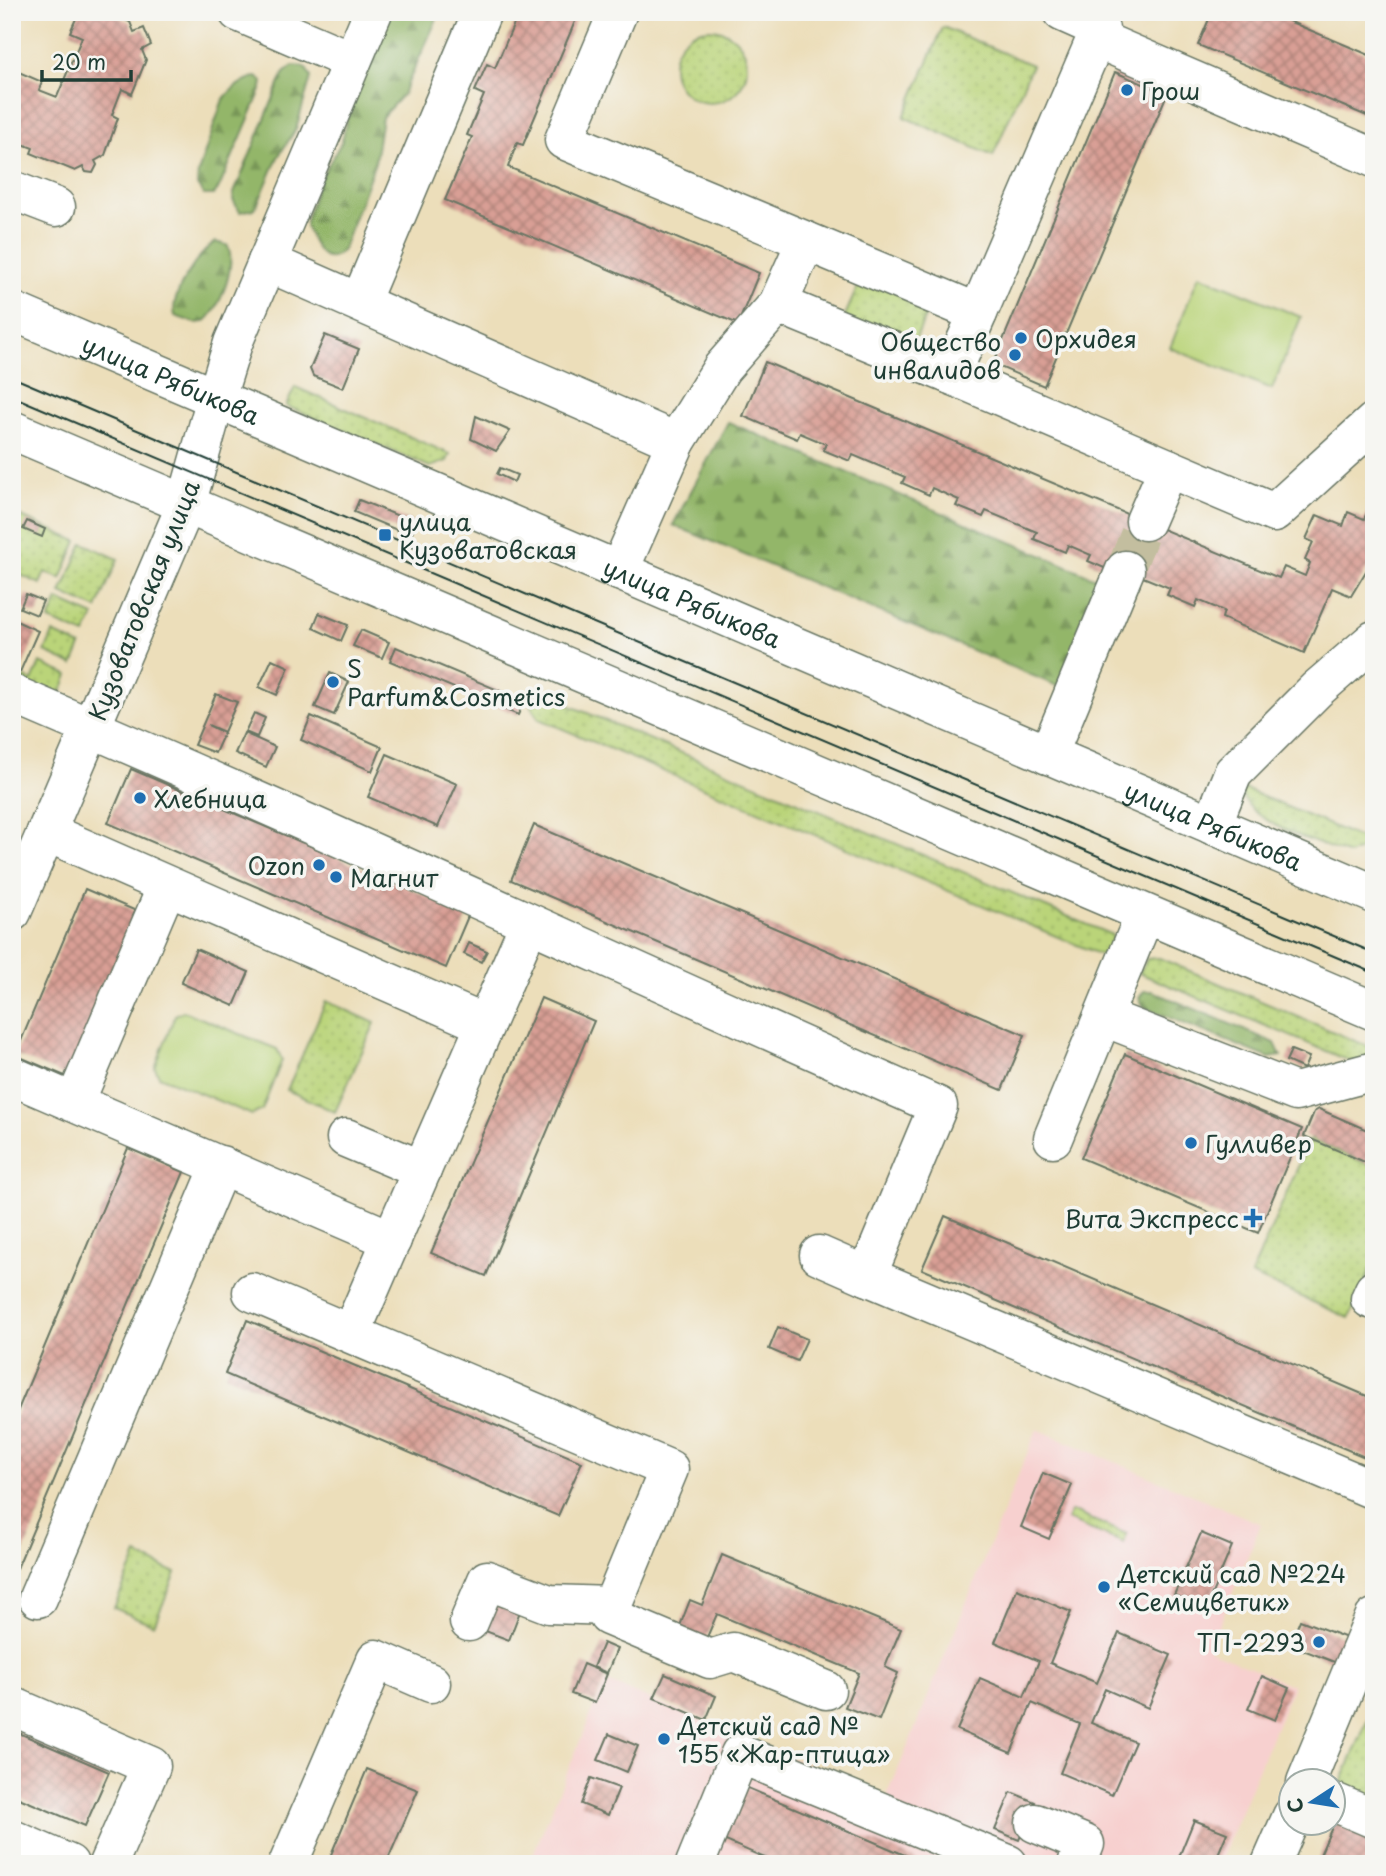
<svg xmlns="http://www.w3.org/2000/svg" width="1386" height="1876" viewBox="0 0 1386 1876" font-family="'Playpen Sans',sans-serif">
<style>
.built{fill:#f7d0cf}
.grass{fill:url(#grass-dots);stroke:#6c8856;stroke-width:2}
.forest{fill:url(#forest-firs);stroke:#597a4e;stroke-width:2}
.garden{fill:#bad479;stroke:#6c8856;stroke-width:2}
.building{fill:url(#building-cross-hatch)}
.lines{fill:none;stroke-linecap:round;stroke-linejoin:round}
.minor-tunnel{stroke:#c3be9f;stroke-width:38;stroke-dasharray:38 19;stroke-linecap:butt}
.minor-casing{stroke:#677563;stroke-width:41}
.major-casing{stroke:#677563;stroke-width:41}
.minor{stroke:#fff;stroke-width:38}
.major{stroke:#fff;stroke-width:38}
.tram{stroke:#1f3d34;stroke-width:2}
.poi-dot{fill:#1f6fb2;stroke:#f6f6f2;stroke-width:2.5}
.labels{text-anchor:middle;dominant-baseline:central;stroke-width:7;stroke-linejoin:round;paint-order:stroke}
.poi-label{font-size:24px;fill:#1f3d34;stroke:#f6f6f2;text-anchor:start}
.street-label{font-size:24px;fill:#1f3d34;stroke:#f6f6f2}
</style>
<defs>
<pattern id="grass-dots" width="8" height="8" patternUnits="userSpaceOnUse" patternTransform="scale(1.75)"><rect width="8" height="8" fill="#bad479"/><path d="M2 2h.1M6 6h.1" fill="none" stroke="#9fb769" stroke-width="1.8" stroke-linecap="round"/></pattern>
<pattern id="forest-firs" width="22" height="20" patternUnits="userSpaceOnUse" patternTransform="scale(1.75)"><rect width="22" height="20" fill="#93b669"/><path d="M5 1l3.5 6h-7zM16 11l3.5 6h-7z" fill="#779557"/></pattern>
<pattern id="building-cross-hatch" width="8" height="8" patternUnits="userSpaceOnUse" patternTransform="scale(1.75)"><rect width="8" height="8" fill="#d99f95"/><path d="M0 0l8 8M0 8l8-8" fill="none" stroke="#af837a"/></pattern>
</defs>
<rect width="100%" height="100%" fill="#f6f6f2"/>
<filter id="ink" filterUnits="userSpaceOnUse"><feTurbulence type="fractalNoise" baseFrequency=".0143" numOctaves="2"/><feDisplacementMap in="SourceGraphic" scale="14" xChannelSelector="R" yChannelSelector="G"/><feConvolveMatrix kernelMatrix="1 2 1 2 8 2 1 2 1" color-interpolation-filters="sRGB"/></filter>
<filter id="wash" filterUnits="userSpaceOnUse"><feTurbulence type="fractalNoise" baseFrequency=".00686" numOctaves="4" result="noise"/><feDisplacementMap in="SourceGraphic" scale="28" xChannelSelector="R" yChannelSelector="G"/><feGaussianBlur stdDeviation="1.57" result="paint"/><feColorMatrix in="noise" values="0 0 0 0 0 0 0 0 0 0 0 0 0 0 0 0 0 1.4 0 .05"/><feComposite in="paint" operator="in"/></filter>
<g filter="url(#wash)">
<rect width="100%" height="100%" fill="#ecdeba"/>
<path class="built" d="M 1037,1429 L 1261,1524 L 1209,1650 L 1293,1686 L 1219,1864 L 1047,1864 L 1040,1861 L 1038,1864 L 529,1864 L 605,1681 L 887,1797 Z"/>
<g class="grass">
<path d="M 943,27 L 1032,65 L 993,156 L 904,117 Z"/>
<circle cx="710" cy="66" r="37"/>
<path d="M 862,277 L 930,305 L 912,348 L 843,320 Z"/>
<path d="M 295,387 L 450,454 L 447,461 L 430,467 L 286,406 Z"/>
<path d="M 12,513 L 77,541 L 61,579 L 45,572 L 40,584 L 14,572 L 16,566 L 12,564 Z"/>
<path d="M 83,543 L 118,559 L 97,609 L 61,593 Z"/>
<path d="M 58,600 L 94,616 L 85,635 L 49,620 Z"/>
<path d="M 53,633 L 81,646 L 73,665 L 45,652 Z"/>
<path d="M 40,663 L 68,675 L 57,703 L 12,683 L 12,672 L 32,681 Z"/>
<path d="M 533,690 L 1112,935 L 1115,961 L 539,719 L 528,700 Z"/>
<path d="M 1240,787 L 1374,844 L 1374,851 L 1365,847 L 1349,855 C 1318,842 1244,823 1240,787 Z"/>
<path d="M 1159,958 L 1374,1049 L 1374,1063 L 1362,1066 L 1139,973 L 1147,959 Z"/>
<path d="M 326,1001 L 375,1023 L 335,1112 L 287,1090 Z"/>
<path d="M 1310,1139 L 1374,1167 L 1374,1262 L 1349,1318 L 1251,1275 Z"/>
<path d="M 1071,1511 L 1127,1534 L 1124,1543 L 1067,1520 Z"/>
<path d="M 137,1555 L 176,1573 L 154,1625 L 114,1608 Z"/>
<path d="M 1374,1705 L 1374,1806 L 1338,1790 Z"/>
</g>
<g class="forest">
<path d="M 384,12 L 440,12 L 403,94 L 382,117 L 375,162 L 343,249 C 324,273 311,240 305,224 L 317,185 L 342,141 L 349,111 Z"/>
<path d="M 293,66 L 305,67 L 311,77 L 296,129 L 278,157 L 258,203 L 253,209 L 240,212 L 233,200 L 234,193 L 284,73 Z"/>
<path d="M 257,77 L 263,82 L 262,88 L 219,188 L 213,195 L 204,195 L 197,185 L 198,173 L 222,102 C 229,90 245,78 257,77 Z"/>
<path d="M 215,242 L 227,245 C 238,262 220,311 204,322 L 195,323 L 175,316 C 169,296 199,253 215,242 Z"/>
<path d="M 728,422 L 1105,582 L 1062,688 L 673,525 Z"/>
<path d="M 1144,991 L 1152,991 L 1275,1043 L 1281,1056 L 1269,1058 L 1144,1007 L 1139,998 Z"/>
</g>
<g class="garden">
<path d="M 1199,275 L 1301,317 L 1272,389 L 1170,348 Z"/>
<path d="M 183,1011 L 277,1049 L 282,1060 L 262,1110 L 252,1115 L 159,1076 L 155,1068 L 175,1015 Z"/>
</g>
<g id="blocks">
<g class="building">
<path d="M 79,12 L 108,12 L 130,22 L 134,32 L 144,28 L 151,45 L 142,50 L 146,60 L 132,94 L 122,89 L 112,115 L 118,118 L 105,155 L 95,161 L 97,165 L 93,173 L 86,172 L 83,167 L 75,171 L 31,153 L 33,148 L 12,140 L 12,69 L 42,82 L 39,90 L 57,97 L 82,37 L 70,32 Z"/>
<path d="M 519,12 L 579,12 L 523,145 L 517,143 L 508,167 L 759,273 L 738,324 L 445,200 L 472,137 L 467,135 L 484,95 L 475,91 L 487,64 L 495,68 Z"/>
<path d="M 1212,12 L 1267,12 L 1374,57 L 1374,119 L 1198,45 Z"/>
<path d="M 1115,72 L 1167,94 L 1044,386 L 993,364 Z"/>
<path d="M 325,335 L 359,349 L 343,388 L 313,376 L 310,369 Z"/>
<path d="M 765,362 L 1279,578 L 1284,567 L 1305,576 L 1310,563 L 1305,560 L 1313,542 L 1306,539 L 1317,515 L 1343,526 L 1348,512 L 1364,519 L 1374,497 L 1374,558 L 1351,596 L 1332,588 L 1304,653 L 1222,618 L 1224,611 L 1198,600 L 1195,607 L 1167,595 L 1170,588 L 1138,575 L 1116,573 L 1088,561 L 1091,555 L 1068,545 L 1065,552 L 1034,539 L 1037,532 L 986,511 L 983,517 L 956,506 L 959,500 L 932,488 L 929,495 L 902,483 L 905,477 L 853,455 L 850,461 L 823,450 L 826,444 L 800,433 L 797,439 L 743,416 Z"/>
<path d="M 476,416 L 510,431 L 496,451 L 471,439 Z"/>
<path d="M 500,468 L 517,475 L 514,482 L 497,474 Z"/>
<path d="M 359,500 L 416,523 L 411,536 L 354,512 Z"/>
<path d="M 27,521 L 45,529 L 42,537 L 23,529 Z"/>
<path d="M 26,594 L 43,601 L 37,615 L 20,608 Z"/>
<path d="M 319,613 L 348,625 L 341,641 L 313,628 Z"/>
<path d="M 12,619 L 38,631 L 20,672 L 12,669 Z"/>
<path d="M 361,630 L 389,642 L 382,658 L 353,646 Z"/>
<path d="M 396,647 L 524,701 L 518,715 L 390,661 Z"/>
<path d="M 272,659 L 289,667 L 277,695 L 259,687 Z"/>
<path d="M 330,673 L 349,682 L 334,715 L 315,707 Z"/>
<path d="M 216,694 L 237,702 L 224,732 L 208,725 L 224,733 L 215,753 L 194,745 Z"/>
<path d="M 254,713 L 265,718 L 257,737 L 245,732 Z"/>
<path d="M 311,716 L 382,747 L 372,771 L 301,740 Z"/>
<path d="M 244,733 L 275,747 L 266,767 L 235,753 Z"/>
<path d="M 387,754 L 457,784 L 438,827 L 368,797 Z"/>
<path d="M 131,769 L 469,914 L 446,968 L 108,823 Z"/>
<path d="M 534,825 L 1025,1035 L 1002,1090 L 511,880 Z"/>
<path d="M 85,889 L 141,913 L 72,1079 L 15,1055 Z"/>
<path d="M 469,943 L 487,951 L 481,962 L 464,954 Z"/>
<path d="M 196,949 L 249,972 L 234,1006 L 181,983 Z"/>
<path d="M 541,998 L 594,1021 L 486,1276 L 431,1253 Z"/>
<path d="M 1291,1050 L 1309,1057 L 1304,1069 L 1286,1061 Z"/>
<path d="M 1125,1054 L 1302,1129 L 1258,1233 L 1081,1158 Z"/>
<path d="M 1319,1109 L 1374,1133 L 1374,1166 L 1304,1136 L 1314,1112 Z"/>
<path d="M 128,1148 L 184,1172 L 12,1580 L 12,1424 Z"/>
<path d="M 945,1216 L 1374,1399 L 1374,1461 L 922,1269 Z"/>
<path d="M 247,1320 L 582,1462 L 558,1516 L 225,1374 Z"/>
<path d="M 778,1327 L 807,1339 L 797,1361 L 769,1349 Z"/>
<path d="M 1043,1473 L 1072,1485 L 1049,1539 L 1021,1527 Z"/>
<path d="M 1201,1533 L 1232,1546 L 1206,1608 L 1174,1595 Z"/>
<path d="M 722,1555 L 901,1629 L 885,1667 L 898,1673 L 879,1720 L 845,1707 L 859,1673 L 717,1614 L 705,1642 L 678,1631 L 690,1600 L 702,1605 Z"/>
<path d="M 1017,1589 L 1071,1612 L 1050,1663 L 1097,1683 L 1119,1633 L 1171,1655 L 1148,1708 L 1105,1689 L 1091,1723 L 1135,1742 L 1112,1795 L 1060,1773 L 1080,1724 L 1032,1703 L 1011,1753 L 957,1730 L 980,1678 L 1024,1697 L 1039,1661 L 995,1642 Z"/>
<path d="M 494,1595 L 522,1606 L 509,1640 L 480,1629 Z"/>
<path d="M 1300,1620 L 1347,1638 L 1337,1663 L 1290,1645 Z"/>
<path d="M 603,1643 L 617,1649 L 607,1673 L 593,1667 Z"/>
<path d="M 583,1664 L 607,1674 L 595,1703 L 571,1694 Z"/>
<path d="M 665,1674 L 716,1696 L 706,1720 L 654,1698 Z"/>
<path d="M 1262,1676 L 1289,1688 L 1275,1720 L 1248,1709 Z"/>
<path d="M 12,1730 L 109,1772 L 85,1826 L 12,1795 Z"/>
<path d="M 609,1734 L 638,1746 L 627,1772 L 598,1760 Z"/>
<path d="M 367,1769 L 418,1790 L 386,1864 L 327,1864 Z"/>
<path d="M 591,1778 L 619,1788 L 608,1815 L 581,1804 Z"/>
<path d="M 743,1786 L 926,1864 L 779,1864 L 721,1839 Z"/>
<path d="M 1011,1792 L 1035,1802 L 1019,1840 L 995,1830 Z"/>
<path d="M 1336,1818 L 1374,1834 L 1374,1864 L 1316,1864 Z"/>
<path d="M 1194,1820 L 1227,1833 L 1214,1864 L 1176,1864 Z"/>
</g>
</g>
</g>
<g filter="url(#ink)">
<use href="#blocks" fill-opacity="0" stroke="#677563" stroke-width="2"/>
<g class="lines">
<path class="minor-tunnel" d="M 1125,570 L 1145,521"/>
<defs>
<g id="minor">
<path d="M 238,12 L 352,61"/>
<path d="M 618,12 L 564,140 L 806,241"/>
<path d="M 1095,38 L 1374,158"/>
<path d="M 12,190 L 56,207"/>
<path d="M 267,262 L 676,442"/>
<path d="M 360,302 L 482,12"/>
<path d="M 778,304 L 951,375"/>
<path d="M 978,313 L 951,375 L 1168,468"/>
<path d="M 216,398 L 233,343 L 373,12"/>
<path d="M 1145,521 L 1168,468 L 1274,513 L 1374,422"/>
<path d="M 619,571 L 676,442 L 722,368 L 778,304 L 806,241 L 978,313 L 1100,29 L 1062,12"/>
<path d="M 12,694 C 323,827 629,969 938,1106 L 867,1276 L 1374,1490"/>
<path d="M 1048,755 L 1125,570"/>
<path d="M 1212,825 L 1233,773 L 1317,689 L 1374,640"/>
<path d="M 46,832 L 484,1024"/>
<path d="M 12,912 L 186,505"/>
<path d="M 1104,1017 L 1296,1092 L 1374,1071"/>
<path d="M 12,1076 L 392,1240"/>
<path d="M 75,1102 L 167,886"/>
<path d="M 346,1138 L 422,1170"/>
<path d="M 1053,1138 L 1145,914"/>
<path d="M 819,1255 L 867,1276"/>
<path d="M 1374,1290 L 1370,1299 L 1374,1300"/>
<path d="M 252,1292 L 669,1469 L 608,1616 L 710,1659 L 733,1652 L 826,1690"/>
<path d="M 351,1333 L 529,924"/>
<path d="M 38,1598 L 221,1165"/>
<path d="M 469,1622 L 487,1580 L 549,1604 L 611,1606"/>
<path d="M 12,1706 L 151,1766 L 108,1864"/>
<path d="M 1306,1782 L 1374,1618"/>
<path d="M 1334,1802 L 1374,1819"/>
<path d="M 1035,1823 L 1085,1844 L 1077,1864"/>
<path d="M 12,1839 L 69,1864"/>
<path d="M 288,1864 L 376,1659 L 431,1683"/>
<path d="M 695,1864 L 740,1754 L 1008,1864"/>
<path d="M 1271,1864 L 1292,1816"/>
</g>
<g id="major">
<path id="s1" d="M 12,311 L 1374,894"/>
<path d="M 12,430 L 1374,1011"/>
<path d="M 186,505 L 216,398"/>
</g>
</defs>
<use href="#minor" class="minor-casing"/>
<use href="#major" class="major-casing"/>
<use href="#minor" class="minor"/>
<use href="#major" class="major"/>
<g class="tram">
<path d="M 12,377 L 1374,953"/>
<path d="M 12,396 L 1374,973"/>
</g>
</g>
</g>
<g class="poi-dot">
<circle cx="1127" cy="90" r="7"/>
<circle cx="1021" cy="338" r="7"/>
<circle cx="1015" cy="355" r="7"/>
<rect x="378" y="528" width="14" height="14" rx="3.5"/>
<circle cx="333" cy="682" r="7"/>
<circle cx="140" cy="798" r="7"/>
<circle cx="319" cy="865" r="7"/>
<circle cx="336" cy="877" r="7"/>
<circle cx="1191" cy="1143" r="7"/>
<path d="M1249.5 1207.5h7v7h7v7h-7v7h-7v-7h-7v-7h7z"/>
<circle cx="1104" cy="1587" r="7"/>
<circle cx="1319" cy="1642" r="7"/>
<circle cx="664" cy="1739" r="7"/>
</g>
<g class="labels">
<g class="poi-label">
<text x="1141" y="90">Грош</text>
<text x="1035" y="338">Орхидея</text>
<text x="1001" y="341" text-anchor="end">Общество<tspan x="1001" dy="28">инвалидов</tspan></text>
<text x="399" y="521">улица<tspan x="399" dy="28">Кузоватовская</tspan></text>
<text x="347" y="668">S<tspan x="347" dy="28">Parfum&amp;Cosmetics</tspan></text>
<text x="154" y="798">Хлебница</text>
<text x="305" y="865" text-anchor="end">Ozon</text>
<text x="350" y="877">Магнит</text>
<text x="1205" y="1143">Гулливер</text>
<text x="1239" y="1218" text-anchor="end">Вита Экспресс</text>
<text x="1118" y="1573">Детский сад №224<tspan x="1118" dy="28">«Семицветик»</tspan></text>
<text x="1305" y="1642" text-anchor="end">ТП-2293</text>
<text x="678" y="1725">Детский сад №<tspan x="678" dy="28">155 «Жар-птица»</tspan></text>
</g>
<g class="street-label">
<text stroke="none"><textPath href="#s1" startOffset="173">улица Рябикова</textPath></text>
<text transform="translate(143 600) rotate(-68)">Кузоватовская улица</text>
<text stroke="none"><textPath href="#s1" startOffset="740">улица Рябикова</textPath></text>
<text stroke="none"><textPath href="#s1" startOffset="1307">улица Рябикова</textPath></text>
</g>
</g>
<rect width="1386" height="1876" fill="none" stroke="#f6f6f2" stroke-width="42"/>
<g transform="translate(1312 1802) rotate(258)"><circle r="33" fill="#f6f6f2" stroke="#a0aca6" stroke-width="2"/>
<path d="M0-5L12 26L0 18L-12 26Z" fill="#1f6fb2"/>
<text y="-10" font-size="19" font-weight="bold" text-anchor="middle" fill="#1f3d34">С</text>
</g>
<path d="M42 70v10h89v-10" fill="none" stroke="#1f3d34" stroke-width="3.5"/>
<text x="52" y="70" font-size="21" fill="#1f3d34" stroke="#f6f6f2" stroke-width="5" paint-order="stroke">20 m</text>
</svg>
